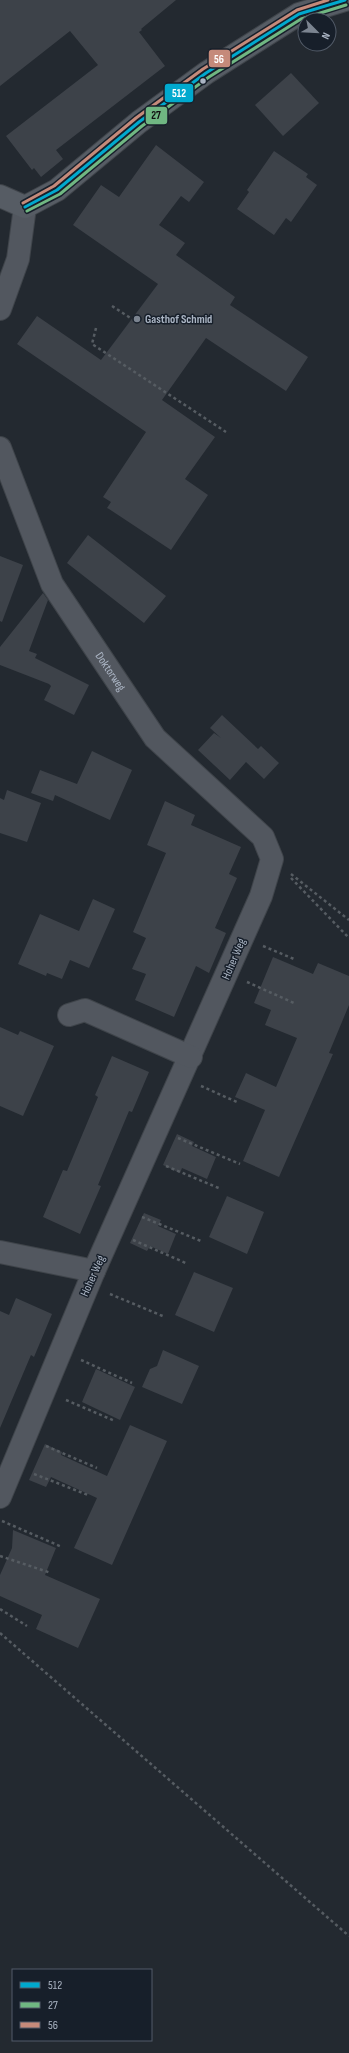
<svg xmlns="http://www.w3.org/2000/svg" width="349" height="2053" viewBox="0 0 349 2053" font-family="'Sofia Sans Condensed',sans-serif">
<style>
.building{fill:#3d4249}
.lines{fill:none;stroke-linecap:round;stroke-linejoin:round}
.street-casing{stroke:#3f444a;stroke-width:24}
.secondary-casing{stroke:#3f444a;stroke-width:24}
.path{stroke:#565c62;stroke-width:2.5;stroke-dasharray:3 3;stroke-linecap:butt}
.street{stroke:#52575f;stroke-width:22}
.secondary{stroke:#565c64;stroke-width:22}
.bus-1-casing{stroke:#171f2a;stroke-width:6}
.bus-2-casing{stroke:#171f2a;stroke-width:6}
.bus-3-casing{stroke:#171f2a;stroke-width:6}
.bus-1{stroke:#00a9ce;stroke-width:3}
.bus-2{stroke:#70b782;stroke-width:3}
.bus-3{stroke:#c58a7a;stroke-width:3}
.bus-dot{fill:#abb5c4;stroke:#171f2a;stroke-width:1.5}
.poi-dot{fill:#7b8490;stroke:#171f2a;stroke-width:1.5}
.labels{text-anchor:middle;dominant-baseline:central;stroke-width:3;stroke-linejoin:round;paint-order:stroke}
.poi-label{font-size:12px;font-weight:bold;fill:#abb5c4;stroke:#171f2a;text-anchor:start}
.street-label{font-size:12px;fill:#abb5c4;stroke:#171f2a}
.line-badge{stroke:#171f2a;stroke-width:1.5}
.badge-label{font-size:11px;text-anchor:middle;font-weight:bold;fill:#fff}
.pale-badge-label{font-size:11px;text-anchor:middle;font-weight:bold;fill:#111}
</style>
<rect width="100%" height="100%" fill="#232930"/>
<g class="building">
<path d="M 0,0 L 176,0 L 141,29 L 142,30 L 139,32 L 165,66 L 56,150 L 63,159 L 41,177 L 34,168 L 32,170 L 6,136 L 98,65 L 70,31 L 0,86 Z"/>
<path d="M 291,73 L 319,103 L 283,136 L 255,105 Z"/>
<path d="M 156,145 L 204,182 L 189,202 L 181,196 L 159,225 L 185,243 L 176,255 L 235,297 L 230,305 L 308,357 L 286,391 L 206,338 L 162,400 L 215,437 L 185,479 L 208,495 L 171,550 L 109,509 L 107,508 L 111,502 L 103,497 L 146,432 L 17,344 L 37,316 L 101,360 L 158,284 L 73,225 L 101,185 L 119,197 Z"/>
<path d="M 274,151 L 308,174 L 306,177 L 317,185 L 291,222 L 286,218 L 274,235 L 237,209 L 249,192 L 247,190 Z"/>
<path d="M 88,535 L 166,596 L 144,623 L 67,563 Z"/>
<path d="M 0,556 L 23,565 L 2,622 L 0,621 Z"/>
<path d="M 43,593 L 48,600 L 29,651 L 37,654 L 35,658 L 89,685 L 74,715 L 44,700 L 51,686 L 49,684 L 0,665 L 0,647 Z"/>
<path d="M 222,715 L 258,749 L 261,746 L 279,763 L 264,779 L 246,762 L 230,780 L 198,750 L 214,733 L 221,738 L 210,728 Z"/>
<path d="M 92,751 L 132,770 L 110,820 L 55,795 L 53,801 L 31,793 L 40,770 L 77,784 Z"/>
<path d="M 7,790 L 41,803 L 27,842 L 0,833 L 0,798 L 4,800 Z"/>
<path d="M 165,801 L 195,815 L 191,825 L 241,847 L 229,874 L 237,878 L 215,928 L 226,933 L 209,973 L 196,966 L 174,1017 L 135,1000 L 146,974 L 132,969 L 146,938 L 133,932 L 166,853 L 147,845 Z"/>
<path d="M 93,899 L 115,909 L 89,968 L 70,960 L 62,979 L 47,973 L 46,976 L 18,964 L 40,914 L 79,931 Z"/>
<path d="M 273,957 L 313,974 L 318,963 L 349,976 L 349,1005 L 329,1053 L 333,1054 L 279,1177 L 243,1161 L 265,1110 L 235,1097 L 246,1073 L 276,1087 L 297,1038 L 265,1025 L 271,1010 L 254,1003 Z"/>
<path d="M 0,1027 L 18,1035 L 20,1031 L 54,1046 L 23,1116 L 0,1106 Z"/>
<path d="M 112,1056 L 149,1072 L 132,1112 L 129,1111 L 98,1185 L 101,1186 L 80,1234 L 43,1217 L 63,1170 L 67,1171 L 98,1097 L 95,1095 Z"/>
<path d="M 177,1134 L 194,1142 L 192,1146 L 216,1157 L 207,1179 L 182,1168 L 180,1173 L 163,1165 Z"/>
<path d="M 227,1196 L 264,1212 L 247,1254 L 209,1237 Z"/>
<path d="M 144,1213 L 161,1220 L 158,1226 L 176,1234 L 168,1254 L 150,1246 L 147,1251 L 130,1243 Z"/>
<path d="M 194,1272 L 233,1288 L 214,1332 L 175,1315 Z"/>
<path d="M 16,1298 L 52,1314 L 34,1357 L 31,1355 L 0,1428 L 0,1311 L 9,1315 Z"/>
<path d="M 163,1350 L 199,1366 L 182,1404 L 142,1387 L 150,1369 L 157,1366 Z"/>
<path d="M 96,1369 L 135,1387 L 120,1420 L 82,1402 Z"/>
<path d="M 130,1425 L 167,1441 L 112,1565 L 74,1548 L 97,1498 L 51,1477 L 46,1487 L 29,1480 L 45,1444 L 62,1452 L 61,1455 L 107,1476 Z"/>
<path d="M 13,1530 L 56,1548 L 45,1575 L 100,1599 L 78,1648 L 36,1629 L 42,1615 L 0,1596 L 0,1575 L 12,1548 Z"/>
</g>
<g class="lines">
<defs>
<g id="street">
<path d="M 0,309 L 18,259 L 25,207"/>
<path id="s1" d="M 0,448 L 52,584 L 155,738 L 263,837 L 272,859 L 261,896 L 94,1271 L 0,1497"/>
<path d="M 69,1015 L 85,1010 L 191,1057"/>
<path d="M 0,1252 L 94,1271"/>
</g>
<path id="secondary" d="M 0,196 L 25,207 L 57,190 L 139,122 L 206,73 L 299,14 L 345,0"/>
</defs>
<use href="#street" class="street-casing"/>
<use href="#secondary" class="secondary-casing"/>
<g class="path">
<path d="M 112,306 L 132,319"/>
<path d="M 96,328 L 92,344 L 226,432"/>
<path d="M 291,874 L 349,920"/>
<path d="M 291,878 L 349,938"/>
<path d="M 263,946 L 294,959"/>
<path d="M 247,982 L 294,1003"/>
<path d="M 201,1086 L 239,1103"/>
<path d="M 178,1138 L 240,1164"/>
<path d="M 166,1166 L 221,1189"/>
<path d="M 142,1217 L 201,1241"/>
<path d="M 133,1240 L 188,1264"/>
<path d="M 110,1294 L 165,1317"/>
<path d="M 81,1360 L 132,1383"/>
<path d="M 66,1400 L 115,1421"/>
<path d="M 46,1446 L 97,1468"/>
<path d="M 34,1474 L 88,1495"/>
<path d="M 2,1521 L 62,1547"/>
<path d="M 0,1556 L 51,1573"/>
<path d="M 0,1609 L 27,1626"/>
<path d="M 0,1633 L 349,1936"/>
</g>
<use href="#street" class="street"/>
<use href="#secondary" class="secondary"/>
<defs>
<path id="bus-1" d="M 25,207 L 57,190 L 139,122 L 206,73 L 299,14 L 345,0"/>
<path id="bus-2" d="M 27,211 L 60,194 L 142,126 L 209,77 L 301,19 L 346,5"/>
<path id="bus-3" d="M 23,203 L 54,186 L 136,118 L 203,69 L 297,10 L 328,0"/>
</defs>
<use href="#bus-1" class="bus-1-casing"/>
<use href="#bus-2" class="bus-2-casing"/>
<use href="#bus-3" class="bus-3-casing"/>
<use href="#bus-1" class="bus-1"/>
<use href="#bus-2" class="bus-2"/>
<use href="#bus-3" class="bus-3"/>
</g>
<circle class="bus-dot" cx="203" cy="81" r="3.5"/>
<circle class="poi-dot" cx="137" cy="319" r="4"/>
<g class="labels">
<g class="poi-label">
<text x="145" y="319">Gasthof Schmid</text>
</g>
<g class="street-label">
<text stroke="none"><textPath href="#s1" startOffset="251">Doktorweg</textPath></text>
<text transform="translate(234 959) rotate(-67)">Hoher Weg</text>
<text transform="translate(93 1276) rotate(-66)">Hoher Weg</text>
</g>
</g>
<g class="line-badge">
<rect x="208" y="49" width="23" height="19" rx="4" fill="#c58a7a"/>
<rect x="164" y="83" width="30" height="20" rx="4" fill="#00a9ce"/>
<rect x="145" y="106" width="23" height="19" rx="4" fill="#70b782"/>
</g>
<g class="badge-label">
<text x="219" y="63">56</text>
<text x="179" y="97">512</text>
</g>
<g class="pale-badge-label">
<text x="156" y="119">27</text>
</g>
<rect x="12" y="1969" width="140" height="72" fill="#171f2a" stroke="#525b68"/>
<rect x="20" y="1982" width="20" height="6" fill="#00a9ce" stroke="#525b68"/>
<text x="48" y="1989" font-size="12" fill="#abb5c4">512</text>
<rect x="20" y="2002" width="20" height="6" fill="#70b782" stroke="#525b68"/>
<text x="48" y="2009" font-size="12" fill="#abb5c4">27</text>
<rect x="20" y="2022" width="20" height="6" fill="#c58a7a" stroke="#525b68"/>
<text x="48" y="2029" font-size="12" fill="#abb5c4">56</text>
<g transform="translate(317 32) rotate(114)"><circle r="19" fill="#171f2a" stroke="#525b68"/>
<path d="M0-3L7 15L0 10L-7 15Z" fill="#7b8490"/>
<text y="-6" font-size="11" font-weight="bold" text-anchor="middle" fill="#abb5c4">N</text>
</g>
</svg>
